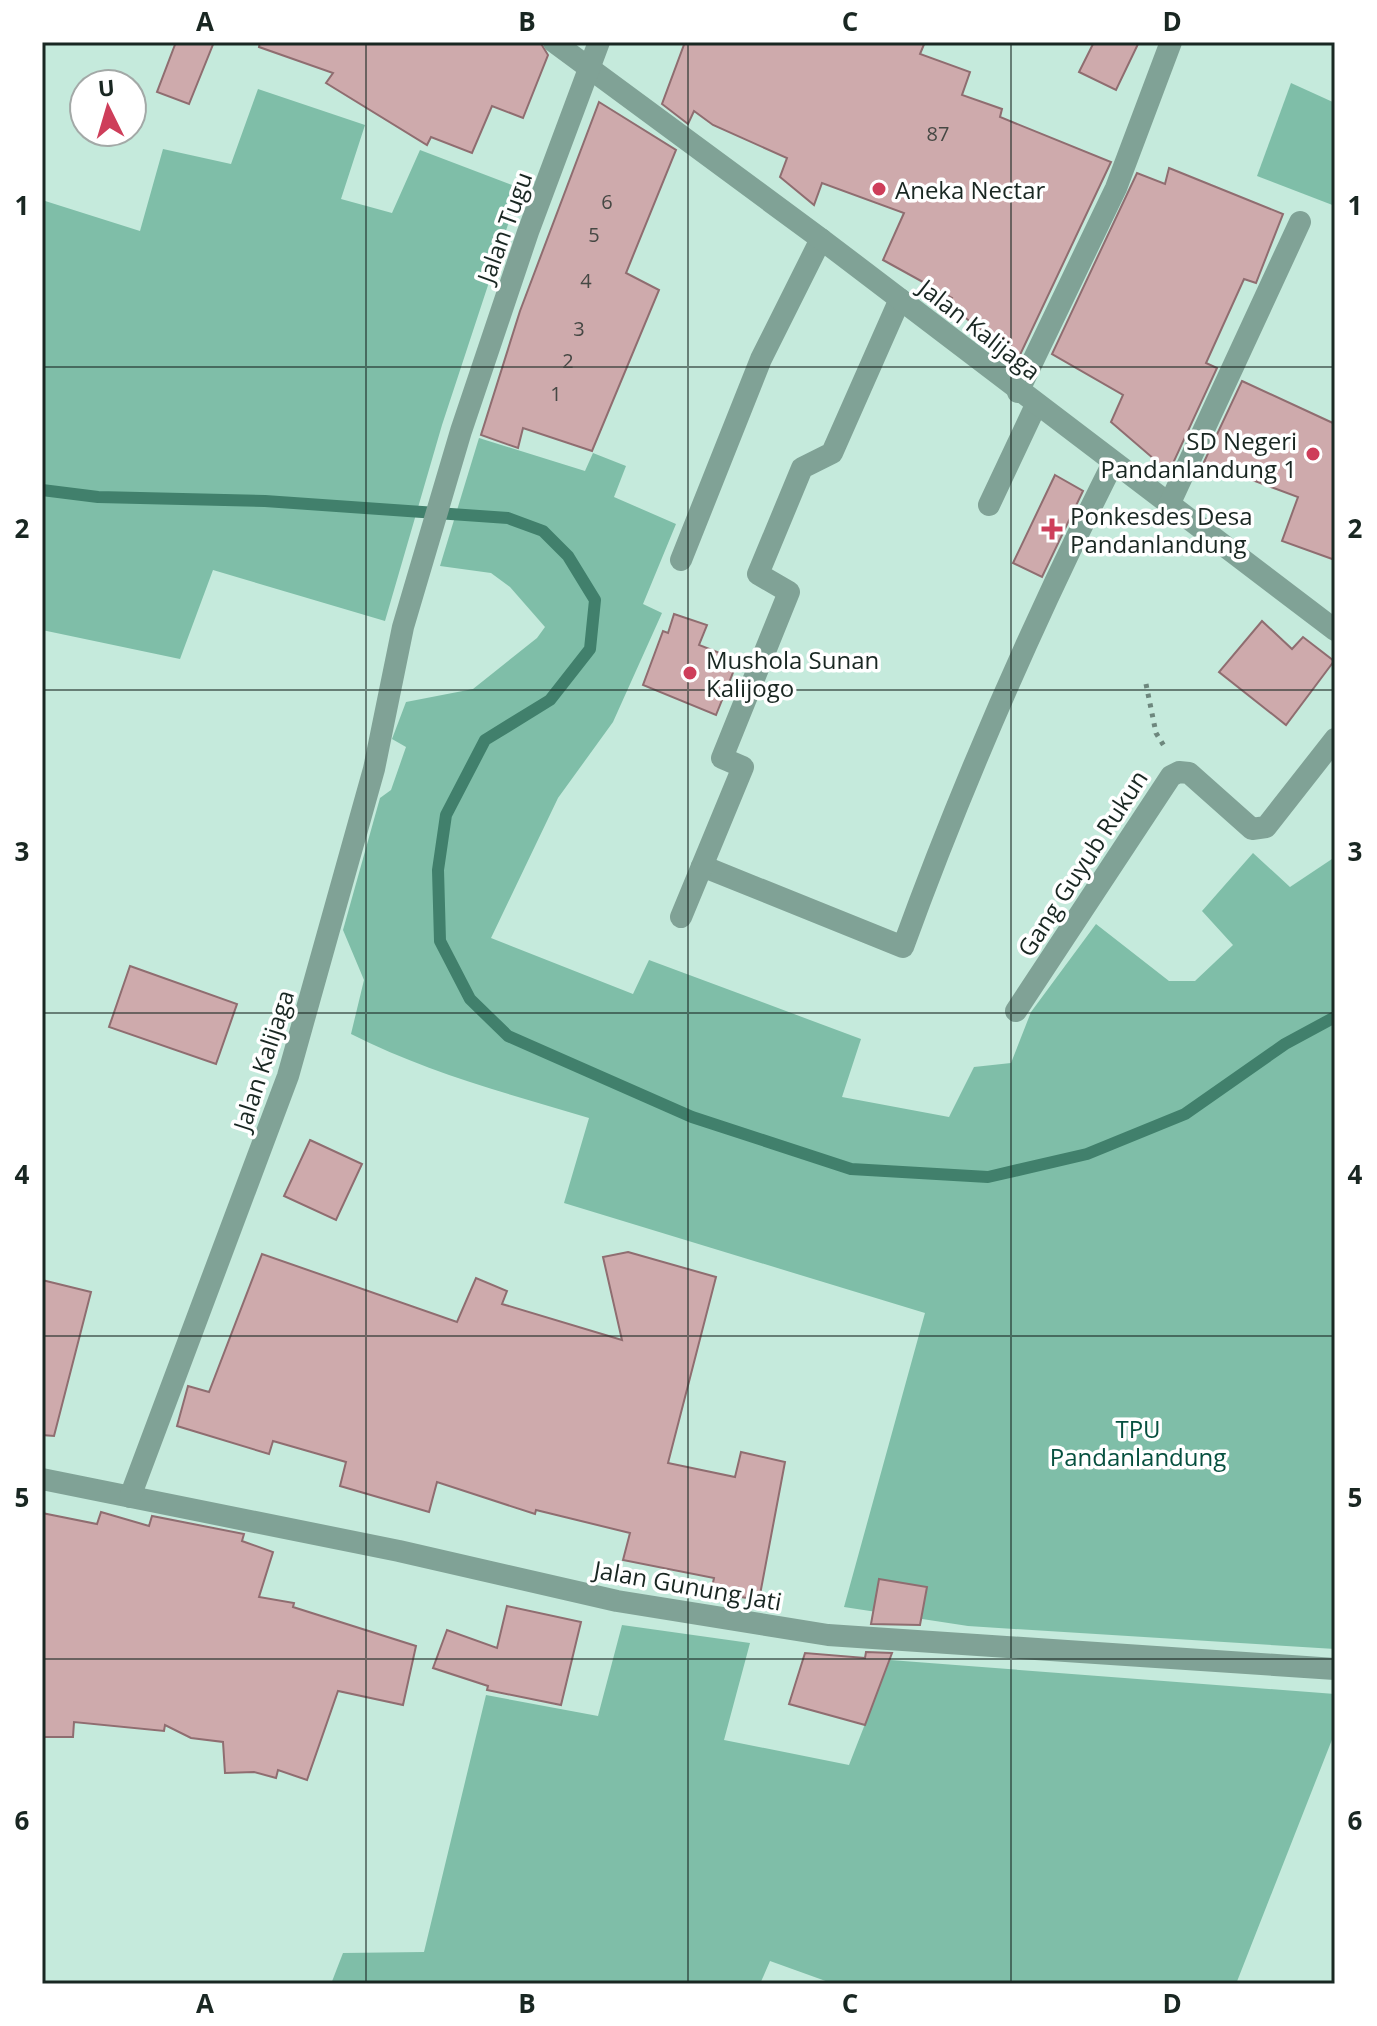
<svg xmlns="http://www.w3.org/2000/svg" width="1377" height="2026" viewBox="0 0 1377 2026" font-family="'Open Sans',sans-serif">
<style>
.green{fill:#7fbea8}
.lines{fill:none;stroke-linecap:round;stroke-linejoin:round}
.stream{stroke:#41806c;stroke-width:12}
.building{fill:#ceaaac;stroke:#8f6d70;stroke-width:2}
.path{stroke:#6d877d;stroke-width:5;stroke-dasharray:4 6;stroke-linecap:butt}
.service{stroke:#80a296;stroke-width:22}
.minor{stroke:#80a296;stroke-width:22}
.grid{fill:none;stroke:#192722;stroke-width:2;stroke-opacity:0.55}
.poi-dot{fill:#ce3e5a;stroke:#fff;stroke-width:3}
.labels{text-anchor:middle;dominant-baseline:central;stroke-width:7;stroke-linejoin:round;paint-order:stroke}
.number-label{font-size:20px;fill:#464844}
.poi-label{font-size:24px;fill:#192722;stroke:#fff;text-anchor:start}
.street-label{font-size:24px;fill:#192722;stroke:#fff}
.park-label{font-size:24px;fill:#06503f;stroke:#fff}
.neatline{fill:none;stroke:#192722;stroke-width:3}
.grid-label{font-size:26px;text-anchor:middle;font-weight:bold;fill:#192722}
</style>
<rect width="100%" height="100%" fill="#c5eadc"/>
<g class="green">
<path d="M 1291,83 L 1335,103 L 1335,206 L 1257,176 Z"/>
<path d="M 258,89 L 365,125 L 341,199 L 392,213 L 420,150 L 520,188 L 442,425 L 385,621 L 213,570 L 180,659 L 42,630 L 42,200 L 140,231 L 163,149 L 231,164 Z"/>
<path d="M 479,438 L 585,471 L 593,453 L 626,466 L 614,497 L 676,524 L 643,604 L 662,613 L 613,722 L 558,798 L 491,938 L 633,994 L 649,960 L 861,1039 L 842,1097 L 949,1117 L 974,1067 L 1011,1063 L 1031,1012 L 1096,924 L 1169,981 L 1195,981 L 1233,945 L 1202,911 L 1253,853 L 1290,887 L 1335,857 L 1335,1649 L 968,1626 L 844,1607 L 925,1313 L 564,1203 L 589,1118 C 508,1094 426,1072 351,1034 L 364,980 L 343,930 L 380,798 L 391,790 L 406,747 L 392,739 L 406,702 L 473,689 L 537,638 L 545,627 L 510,587 L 491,573 L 440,566 Z"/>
<path d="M 622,1625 L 750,1643 L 724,1740 L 849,1765 L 890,1660 L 1335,1694 L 1335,1732 L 1236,1984 L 834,1984 L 770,1961 L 760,1984 L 331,1984 L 343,1953 L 424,1952 L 486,1695 L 598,1716 Z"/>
</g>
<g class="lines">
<path class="stream" d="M 42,490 L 98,497 L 265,501 L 508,518 L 543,531 L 568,556 L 595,600 L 590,649 L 550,700 L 485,740 L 446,815 L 438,870 L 440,941 L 470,999 L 508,1036 L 692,1117 L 851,1169 L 988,1177 L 1087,1154 L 1185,1114 L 1285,1044 L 1335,1017"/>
</g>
<g class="building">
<path d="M 176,42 L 214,42 L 189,104 L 157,92 Z"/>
<path d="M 260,42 L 540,42 L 548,55 L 523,118 L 492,106 L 472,153 L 431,137 L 427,145 L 326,83 L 333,73 L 259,47 Z"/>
<path d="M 685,42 L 925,42 L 920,54 L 970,72 L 962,95 L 1002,109 L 1000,117 L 1111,162 L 1019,357 L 949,306 L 952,298 L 883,260 L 904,213 L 822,183 L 814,205 L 780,177 L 787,158 L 713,125 L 694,111 L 688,124 L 662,104 Z"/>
<path d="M 1094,42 L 1139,42 L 1116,90 L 1079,72 Z"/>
<path d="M 599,102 L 676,150 L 626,273 L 659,290 L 592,451 L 523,428 L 518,448 L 481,435 L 520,311 Z"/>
<path d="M 1169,168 L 1283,214 L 1256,283 L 1244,279 L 1206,363 L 1217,368 L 1169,472 L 1111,422 L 1123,395 L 1052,354 L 1137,173 L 1165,184 Z"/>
<path d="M 1242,381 L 1335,424 L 1335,560 L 1282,541 L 1298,497 L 1204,462 Z"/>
<path d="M 1055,475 L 1083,491 L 1042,577 L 1013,563 Z"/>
<path d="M 674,614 L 707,625 L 699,645 L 738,660 L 716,715 L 643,685 L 663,631 L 668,633 Z"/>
<path d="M 1262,621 L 1292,649 L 1303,637 L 1334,661 L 1286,725 L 1219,672 Z"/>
<path d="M 130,966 L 237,1004 L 216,1064 L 109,1027 Z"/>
<path d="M 310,1140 L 362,1164 L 336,1220 L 284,1196 Z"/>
<path d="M 628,1252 L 716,1277 L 668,1463 L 735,1477 L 741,1452 L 785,1462 L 759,1600 L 711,1592 L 714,1578 L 623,1560 L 630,1533 L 536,1510 L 535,1514 L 437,1482 L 429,1512 L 340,1486 L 346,1462 L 273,1441 L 269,1454 L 177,1426 L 188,1386 L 209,1392 L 262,1254 L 457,1322 L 476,1278 L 507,1291 L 502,1304 L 622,1340 L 603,1257 Z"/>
<path d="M 42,1280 L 91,1292 L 54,1436 L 42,1435 Z"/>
<path d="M 101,1512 L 149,1526 L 152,1516 L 244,1534 L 242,1541 L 273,1552 L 259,1597 L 294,1603 L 293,1607 L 416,1646 L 403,1705 L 338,1691 L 307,1780 L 278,1770 L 276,1778 L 254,1772 L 225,1773 L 223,1742 L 191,1738 L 165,1725 L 164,1731 L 74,1722 L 73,1737 L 42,1737 L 42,1513 L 97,1524 Z"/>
<path d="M 879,1579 L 927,1587 L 920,1625 L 871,1624 Z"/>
<path d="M 507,1606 L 581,1622 L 561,1705 L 487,1690 L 488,1686 L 433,1668 L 447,1630 L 497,1648 Z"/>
<path d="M 866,1652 L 892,1653 L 865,1725 L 789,1704 L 805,1653 L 865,1658 Z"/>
</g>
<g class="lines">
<path class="path" d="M 1146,684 L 1156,733 L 1164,746"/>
<g class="service">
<path d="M 1018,392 L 1116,188 L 1171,42"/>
<path d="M 989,505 L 1036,405"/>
<path d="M 681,560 L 761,359 L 821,239"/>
<path d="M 702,866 L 903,947 C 963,782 1034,620 1113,463"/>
<path d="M 681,917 L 743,767 L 722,758 L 789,592 L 758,574 L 802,468 L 832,453 L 900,299"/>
</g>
<g class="minor">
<path d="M 554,42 L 821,239 L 1335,630"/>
<path d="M 1169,505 L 1300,222"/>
<path d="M 1016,1011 L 1171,776 L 1179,772 L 1189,773 L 1252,829 L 1266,827 L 1335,739"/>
<path d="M 42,1479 L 399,1551 L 617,1601 L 828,1635 L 1335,1669"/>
<path d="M 130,1497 L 288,1076 L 374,769 L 403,627 L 461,431 L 528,232 L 599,42"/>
</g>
</g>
<path class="grid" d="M 366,42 L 366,1984M 688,42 L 688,1984M 1011,42 L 1011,1984M 42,367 L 1335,367M 42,690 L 1335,690M 42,1013 L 1335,1013M 42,1336 L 1335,1336M 42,1659 L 1335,1659"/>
<g class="poi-dot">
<circle cx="879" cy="189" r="8"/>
<circle cx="1313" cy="454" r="8"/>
<path d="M1048 517h8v8h8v8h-8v8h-8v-8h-8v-8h8z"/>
<circle cx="690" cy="673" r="8"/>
</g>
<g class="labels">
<g class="number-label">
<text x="938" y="133">87</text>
<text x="607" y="201">6</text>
<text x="594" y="234">5</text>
<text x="586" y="280">4</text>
<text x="579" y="328">3</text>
<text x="568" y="360">2</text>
<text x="556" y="393">1</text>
</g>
<g class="poi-label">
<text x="895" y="189">Aneka Nectar</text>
<text x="1297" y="440" text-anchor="end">SD Negeri<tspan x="1297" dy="28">Pandanlandung 1</tspan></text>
<text x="1070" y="515">Ponkesdes Desa<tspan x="1070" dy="28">Pandanlandung</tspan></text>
<text x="706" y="659">Mushola Sunan<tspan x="706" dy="28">Kalijogo</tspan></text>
</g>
<g class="street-label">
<text transform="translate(504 227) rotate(-70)">Jalan Tugu</text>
<text transform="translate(980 329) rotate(38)">Jalan Kalijaga</text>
<text transform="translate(1082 863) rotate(-57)">Gang Guyub Rukun</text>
<text transform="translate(263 1060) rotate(-72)">Jalan Kalijaga</text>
<text transform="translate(688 1585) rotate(10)">Jalan Gunung Jati</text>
</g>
<g class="park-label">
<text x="1138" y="1428">TPU<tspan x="1138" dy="28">Pandanlandung</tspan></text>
</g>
</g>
<rect width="1377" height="2026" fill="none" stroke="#ffffff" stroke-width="88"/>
<g transform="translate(108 108) rotate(355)"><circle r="38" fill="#ffffff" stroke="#a3a9a7" stroke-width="2"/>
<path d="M0-6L14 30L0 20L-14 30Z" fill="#ce3e5a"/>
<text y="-12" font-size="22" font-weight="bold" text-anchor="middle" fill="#192722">U</text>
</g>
<rect x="44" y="44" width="1289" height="1938" class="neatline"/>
<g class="grid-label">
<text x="205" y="31">A</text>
<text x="527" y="31">B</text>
<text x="850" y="31">C</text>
<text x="1172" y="31">D</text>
<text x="22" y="215">1</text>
<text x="1355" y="215">1</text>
<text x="22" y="538">2</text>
<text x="1355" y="538">2</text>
<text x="22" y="861">3</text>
<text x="1355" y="861">3</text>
<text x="22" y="1184">4</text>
<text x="1355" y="1184">4</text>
<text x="22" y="1507">5</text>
<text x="1355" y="1507">5</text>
<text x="22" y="1830">6</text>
<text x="1355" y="1830">6</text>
<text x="205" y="2013">A</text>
<text x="527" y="2013">B</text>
<text x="850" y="2013">C</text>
<text x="1172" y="2013">D</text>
</g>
</svg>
